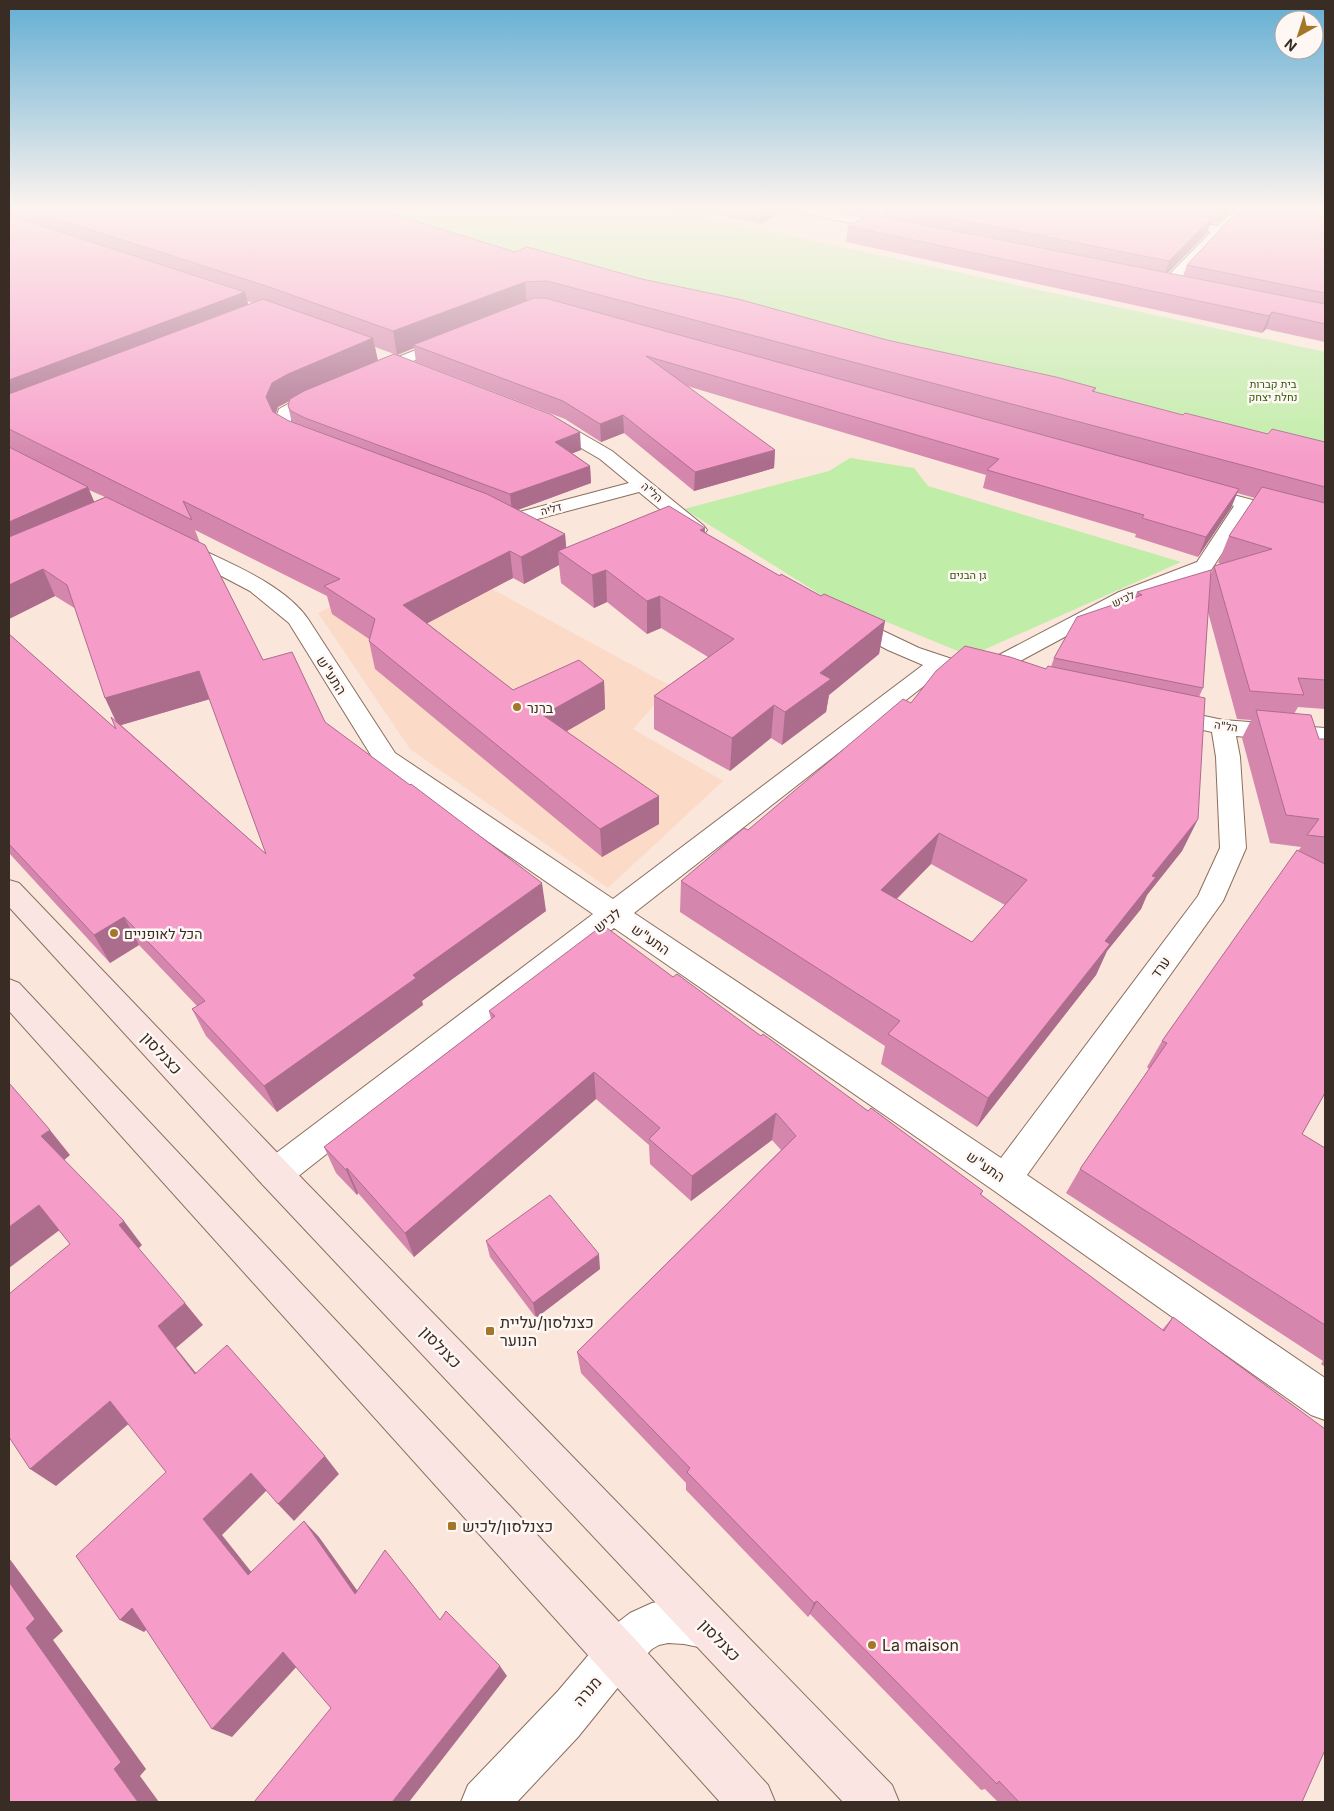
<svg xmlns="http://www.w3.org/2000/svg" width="1334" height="1811" viewBox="0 0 1334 1811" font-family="Inter,Heebo,sans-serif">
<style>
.built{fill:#fbdac8}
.green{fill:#c0eda8}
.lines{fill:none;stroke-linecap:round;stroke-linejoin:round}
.street-casing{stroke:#8b6e5d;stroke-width:2}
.secondary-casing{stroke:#8b6e5d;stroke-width:2}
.street{fill:#fff;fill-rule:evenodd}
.secondary{fill:#fbe5e3;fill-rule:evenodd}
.wall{fill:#d486ad;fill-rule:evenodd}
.shaded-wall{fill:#ac6d8d}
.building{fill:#f69cc9;stroke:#ac6d8d;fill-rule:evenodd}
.poi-dot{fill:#a47629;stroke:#fef7f3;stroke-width:2}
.labels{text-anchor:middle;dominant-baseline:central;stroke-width:5;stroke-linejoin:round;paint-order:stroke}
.far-park-label{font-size:11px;fill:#2d5b05;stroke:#fef7f3}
.far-street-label{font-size:11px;fill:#382c24;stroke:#fef7f3}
.street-label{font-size:14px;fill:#382c24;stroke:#fef7f3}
.poi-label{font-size:14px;fill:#382c24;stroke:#fef7f3;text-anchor:start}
.near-street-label{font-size:16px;fill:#382c24;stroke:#fef7f3}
.near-poi-label{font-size:16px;fill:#382c24;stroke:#fef7f3;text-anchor:start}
</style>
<rect width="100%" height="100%" fill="#fbe6db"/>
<path class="built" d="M431,556L671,686L633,729L723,781L608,888L410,749L318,613Z"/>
<path class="green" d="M324,208H662L1325,352V453Z
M850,458L914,468L928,486L1181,562L970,656L821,595L684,509L829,471Z"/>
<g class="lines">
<g class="street-casing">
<path id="street" d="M790,208H815L895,224L901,228L895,232L796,212Z
M1094,208H1121L1217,226L1238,208H1252L1224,233L1174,286L1169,287L1162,283L1164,280L1211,232L1100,212Z
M449,337L454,338L456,341L454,344L377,376H365L363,373L365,370Z
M322,389L328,391L330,394L328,397L293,415L290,423C296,433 308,434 315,443L312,447C296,451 281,436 274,423L279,409L295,400Z
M549,417L555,418L612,451L704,526L707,530L704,534L697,536L690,534L639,492L511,526L487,518L485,514L487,510L494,508L512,514L629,483L600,459L543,426L541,422L543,418Z
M1199,486L1325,519V531L1250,511L1211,570L1133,600L987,679L978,681L943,671L634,913L1001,1158L1198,896L1220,848L1216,757L1212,732L1158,720L1154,715L1158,710L1166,708L1223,720L1325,728V744L1236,736L1240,757L1246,848L1223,901L1027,1175L1325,1378V1420L1311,1415L993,1190L614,928L287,1185L275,1189L263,1185L258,1174L263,1163L593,914L377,765L289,623L250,591L174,551L171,547L174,543L181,541L188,543C226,562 283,583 308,619L395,753L613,899L923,665L888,650L842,626L838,622L842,618L849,616L856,618L919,648L976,667L1119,592L1197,562L1234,506L1193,495L1190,491L1193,487Z
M668,1600L700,1603L723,1612L730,1627L723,1642L708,1649L684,1644L668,1643L659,1645L652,1649L636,1665L578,1737L517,1802H461L468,1785L558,1691L613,1626L630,1613L652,1603Z"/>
</g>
<g class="secondary-casing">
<path id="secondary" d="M9,880L19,883L287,1163L892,1785L899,1802H843L263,1185L9,907Z
M9,979L19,983L634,1638L768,1785L775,1802H720L9,1011Z"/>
</g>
<use href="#street" class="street"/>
<use href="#secondary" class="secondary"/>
</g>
<path class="wall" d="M9,208H362L515,252L642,279L887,340L1096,388L1094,392L1183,415L1268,434L1325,442V709L1298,707L1294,714L1319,739H1325V1093L1302,1134L1325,1148V1367L1321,1364L1323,1361L1066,1193L1080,1169L1149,1069L1147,1067L1162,1041L1301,847L1270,843L1242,738L1251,720L1237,719L1208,612L1203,688L1199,697L1198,819L1182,851L1147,895L1141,909L1107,951L1096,975L977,1127L881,1064L885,1046L680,912L681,881L748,830L911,703L1046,669L1051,667L1054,658L1135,597L1137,592L1211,574L1214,566L1221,564L1218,563L1229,536L1255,498L1237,493L1231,508L1198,557L1135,537L1136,534L983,488L986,475L687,386L775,450L774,468L694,491L624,433L601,442L565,419L416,362L414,348L397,355L581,450L572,453L590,466L591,483L518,510L565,534L566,548L705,533L780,576L821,596L885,621L879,654L829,695L826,712L782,745L771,738L730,771L654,729V696L708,657L661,628L647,634L607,602L594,608L561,583L559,565L524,584L513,578L427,623L513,690L604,681L605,709L567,731L659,824L602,857L375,669L369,641V639L332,614L327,596L195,530L200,543L263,660L325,722L546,911L422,1001L423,1005L277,1112L206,1036L192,1009L197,1006L139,945L110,963L9,853V634L116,729V720L76,609L55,596L9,619ZM247,301L253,303L248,305ZM375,347L394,354L378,360ZM290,401L288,406L292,423L276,413L278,407ZM89,490L105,497L94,502ZM210,699L266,854L121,725ZM931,864L1005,905L972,942L897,899Z
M689,208H789V209L760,224Z
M885,208H1235L1216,224L1211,223L1207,233L1168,273L1183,276L1187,265L1325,208V342L1266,329L1262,333L846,242L848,226L884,217Z
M673,977L761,1036L983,1191L981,1195L1162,1330L1173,1317L1302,1802H998L985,1789L981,1790L810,1614L808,1617L686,1490V1483L581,1373L577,1352L781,1150L772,1140L691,1201L650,1164L649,1145L596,1099L414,1257L358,1193L357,1195L336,1173L324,1147L491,1019L489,1011Z
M486,1241L600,1269L536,1318L490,1257Z"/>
<path class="shaded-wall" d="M765,208H789V209L760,224V211Z
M1222,208H1235L1216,224L1221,209Z
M1212,218L1207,233L1164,277L1169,261Z
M525,282L527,304L413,345L414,348L397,355L393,331Z
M245,292L251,315L9,409V380Z
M1272,312L1266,329L1262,333L1269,316Z
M373,338L378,362L294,398L278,407L272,422L266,397L272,383L288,374Z
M623,415L624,433L601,442L600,424Z
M580,432L581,450L556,460L555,442Z
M775,450L774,468L694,491L695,472Z
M590,466L591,483L512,512L510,494Z
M88,487L99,513L9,554V522Z
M1239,489L1231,508L1198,557L1206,537Z
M705,528L704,560L700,530Z
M565,534L567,557L558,551L559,565L524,584L521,557Z
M510,551L513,578L409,633L403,605Z
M43,569L55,596L9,619V585Z
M606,570L607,602L594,608L592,575Z
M660,596L661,628L647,634V601Z
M885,621L879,654L829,695L826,712L782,745L785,712L820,673Z
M199,671L210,699L118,726L105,698Z
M604,681L605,709L546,743L543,715Z
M774,705L771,738L730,771L732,738Z
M659,796V824L602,857L600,829Z
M1198,819L1182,851L1147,895L1141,909L1107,951L1096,975L977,1127L988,1098L1152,876Z
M939,833L931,864L874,921L881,890Z
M542,883L546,911L422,1001L423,1005L277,1112L264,1086L413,975Z
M124,917L139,945L110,963L94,935Z
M594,1072L596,1099L414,1257L405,1233Z
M776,1113L772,1140L691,1201L692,1176Z
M50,1130L70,1155L62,1162L41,1136Z
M347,1168L358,1193L357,1195L346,1170Z
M39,1205L61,1229L9,1268V1227Z
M124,1221L142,1245L138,1249L119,1225Z
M599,1254L600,1269L536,1318L533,1303Z
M185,1303L203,1325L176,1348L213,1394L195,1374L158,1326Z
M110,1401L132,1421L56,1486L30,1469Z
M325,1456L339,1474L294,1521L278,1504Z
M251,1473L267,1490L222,1535L265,1589L248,1575L203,1519Z
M304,1521L319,1537L369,1607L355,1594Z
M9,1558L63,1631L53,1640L146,1769L140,1776L159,1802H138L114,1769L26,1628L9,1582Z
M817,1601L810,1614L808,1617L814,1603Z
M132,1608L155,1621L144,1632L120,1620Z
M283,1652L300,1663L232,1737L212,1729Z
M500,1666L507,1676L409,1802H392Z"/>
<path class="building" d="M23,208H362L372,211L377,209L515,252L527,247L642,279L738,299L887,340L1056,377L1096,388L1092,391L1183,415L1185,413L1268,434L1272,429L1325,442V487L547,281L525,282L393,331L269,287Z
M749,208H765L760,211Z
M900,208H1155L1212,218L1169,261Z
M1243,208H1325V293L1187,265L1230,219Z
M870,214L1325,304V324L1272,312L1269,316L848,226Z
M9,215L245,292L9,380Z
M534,298H545L1239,489L1206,537L1142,518L1144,515L987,470L999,459L646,356L775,450L695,472L623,415L600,424L563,401L413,345Z
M263,299L373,338L288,374L272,383L266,397L273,412L289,421L487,494L565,534L521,557L510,551L403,605L513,690L579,660L604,681L543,715L659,796L600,829L369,641L375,619L324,586L340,579L183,501L192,520L9,429V394Z
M394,354L550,414L580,432L555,442L590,466L510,494L305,418L291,411L288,406L290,399L304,391Z
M9,447L88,487L9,522Z
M1262,487L1325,503V680L1298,678L1304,695L1250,691L1214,566L1272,549L1229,536Z
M106,497L205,545L263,660L292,652L325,722L410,785L411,784L542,883L413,975L416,978L264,1086L192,1009L205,1001L124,917L94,935L9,844V634L116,729L111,717L266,854L199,671L105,698L67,585L43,569L9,585V537Z
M669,506L705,528L700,530L780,576L781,574L821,596L824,594L885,621L820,673L831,679L785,712L774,705L732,738L654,696L734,639L660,596L647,601L606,570L592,575L558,551Z
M1211,570L1203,688L1054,658L1077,617L1142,595L1137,592Z
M965,646L1010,657L1046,669L1048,666L1205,698L1198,819L1152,876L1156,877L1105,941L1110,944L988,1098L888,1034L900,1021L681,881L744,828L748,830L903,699L911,703L936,671ZM939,833L1027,880L972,942L881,890Z
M1256,710L1311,715L1319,739H1325V837L1307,835L1319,819L1286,815Z
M1297,850L1325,864V1093L1302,1134L1325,1148V1325L1080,1169L1167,1043L1162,1041Z
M603,925L673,977L677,974L761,1036L763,1034L868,1111L871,1108L983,1191L980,1194L1164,1331L1173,1317L1325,1429V1750L1302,1802H1019L999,1781L997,1784L817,1601L814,1603L687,1472L690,1468L577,1352L796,1136L776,1113L692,1176L649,1139L660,1128L594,1072L405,1233L347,1168L346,1170L324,1147L495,1016L489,1011Z
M9,1083L50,1130L41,1136L124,1221L119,1225L185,1303L158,1326L195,1374L227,1345L325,1456L278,1504L251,1473L203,1519L248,1575L304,1521L355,1594L385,1550L440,1620L446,1611L500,1666L392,1802H254L331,1708L283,1652L212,1729L132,1608L120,1620L76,1556L166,1472L110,1401L30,1469L9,1437V1294L70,1244L39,1205L9,1227Z
M550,1195L599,1254L533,1303L486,1241Z
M9,1582L35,1619L26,1628L121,1762L114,1769L138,1802H9Z"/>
<linearGradient id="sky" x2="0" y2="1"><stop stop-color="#63aed3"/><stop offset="0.45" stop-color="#fdf4ef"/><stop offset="1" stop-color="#fdf4ef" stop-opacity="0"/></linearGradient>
<rect width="1334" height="462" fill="url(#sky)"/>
<g class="poi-dot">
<circle cx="517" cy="707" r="5"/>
<circle cx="114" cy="933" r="5"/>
<rect x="485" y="1326" width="10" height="10" rx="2.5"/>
<rect x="447" y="1521" width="10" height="10" rx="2.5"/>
<circle cx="872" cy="1645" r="5"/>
</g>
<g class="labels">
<g class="far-park-label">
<text x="1273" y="384">בית קברות<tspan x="1273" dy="13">נחלת יצחק</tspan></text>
<text x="968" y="575">גן הבנים</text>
</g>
<g class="far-street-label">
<text transform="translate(652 492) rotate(41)">הל"ה</text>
<text transform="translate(551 509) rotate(-15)">דליה</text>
<text transform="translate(1123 599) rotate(-25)">לכיש</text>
<text transform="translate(1226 726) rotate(8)">הל"ה</text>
</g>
<g class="street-label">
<text transform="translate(332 675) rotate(57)">התע"ש</text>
<text transform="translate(607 920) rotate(-38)">לכיש</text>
<text transform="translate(651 939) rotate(34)">התע"ש</text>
<text transform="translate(1160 967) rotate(-54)">ערד</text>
<text transform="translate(986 1166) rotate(34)">התע"ש</text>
</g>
<g class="poi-label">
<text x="527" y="707">ברנר</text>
<text x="124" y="933">הכל לאופניים</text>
</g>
<g class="near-street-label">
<text transform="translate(162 1053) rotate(47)">כצנלסון</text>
<text transform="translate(441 1347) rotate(46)">כצנלסון</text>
<text transform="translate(720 1640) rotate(46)">כצנלסון</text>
<text transform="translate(587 1691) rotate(-49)">מנרה</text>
</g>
<g class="near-poi-label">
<text x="500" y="1322">כצנלסון/עליית<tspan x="500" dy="18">הנוער</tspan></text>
<text x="462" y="1526">כצנלסון/לכיש</text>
<text x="882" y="1645">La maison</text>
</g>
</g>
<rect width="1334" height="1811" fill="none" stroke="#382c24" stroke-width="20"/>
<g transform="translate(1299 35) rotate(219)"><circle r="24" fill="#fef7f3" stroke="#afa6a0"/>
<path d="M0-4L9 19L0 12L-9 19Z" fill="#a47629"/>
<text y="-8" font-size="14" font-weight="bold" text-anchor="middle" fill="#382c24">N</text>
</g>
</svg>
